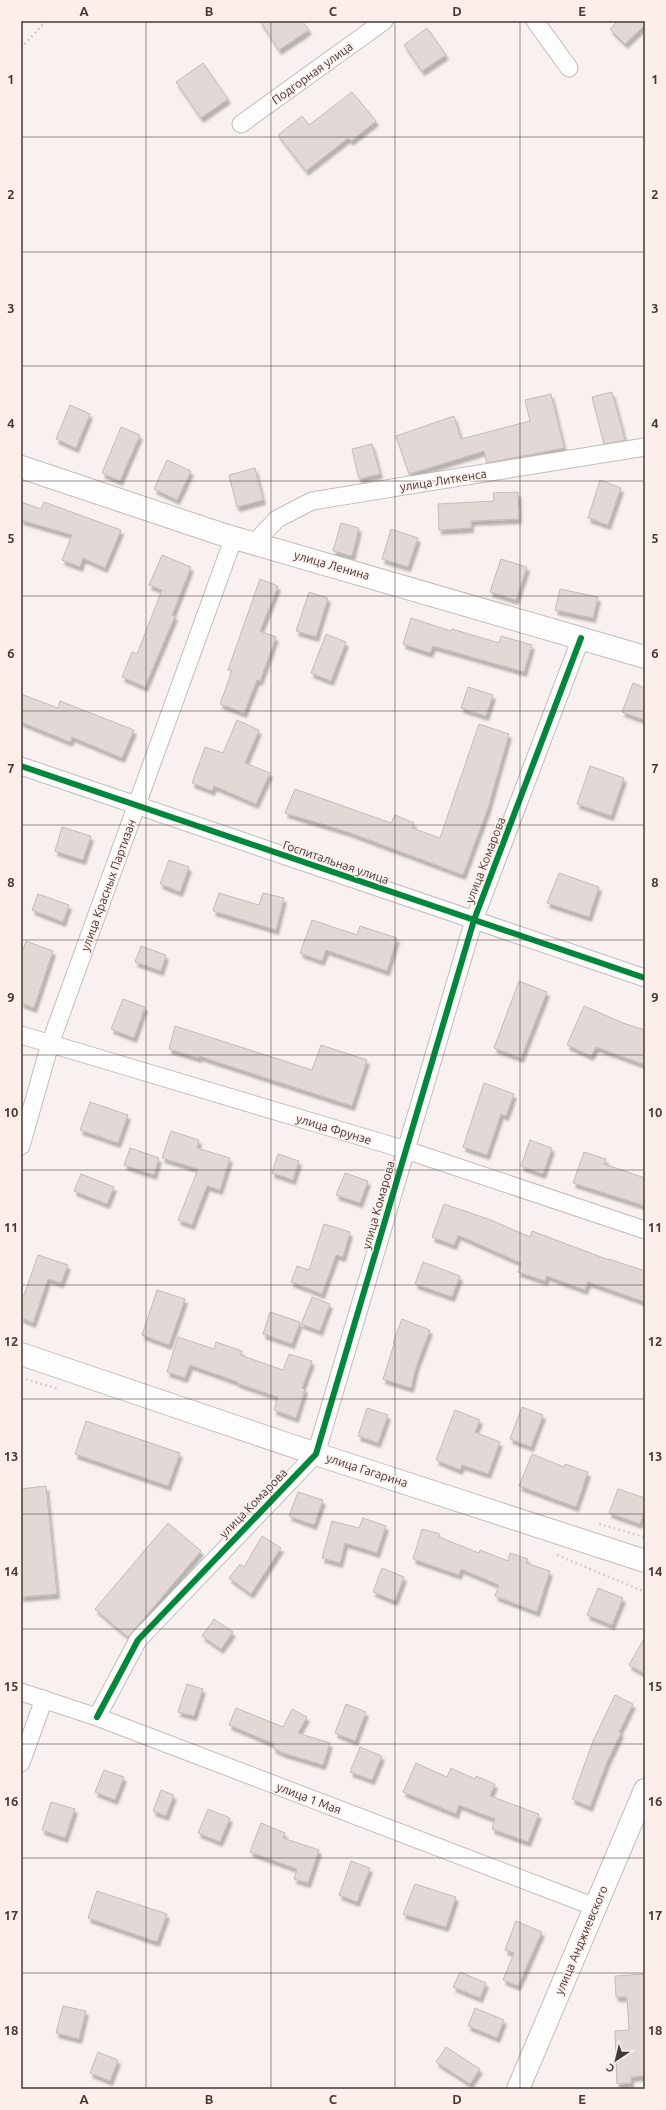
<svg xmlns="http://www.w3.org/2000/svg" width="666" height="2110" viewBox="0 0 666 2110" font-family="Ubuntu,sans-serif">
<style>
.building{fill:#e2d9d7;stroke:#c4bcb9;filter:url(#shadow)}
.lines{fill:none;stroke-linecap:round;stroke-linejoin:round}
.street-casing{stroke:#c4bcb9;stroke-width:19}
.secondary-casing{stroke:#c4bcb9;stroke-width:24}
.path{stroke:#d4d0cf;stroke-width:2.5;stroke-dasharray:2 3;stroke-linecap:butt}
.street{stroke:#fefdfd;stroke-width:17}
.secondary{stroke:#fefdfd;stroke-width:22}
.cycleway-casing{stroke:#fcefeb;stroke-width:8}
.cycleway{stroke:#00873e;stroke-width:6}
.grid{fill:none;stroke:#443834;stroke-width:1;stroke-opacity:0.55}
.labels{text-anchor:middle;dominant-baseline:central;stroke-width:3;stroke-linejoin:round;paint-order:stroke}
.street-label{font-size:12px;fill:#443834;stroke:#fcefeb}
.neatline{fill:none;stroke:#443834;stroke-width:1.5}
.grid-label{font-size:13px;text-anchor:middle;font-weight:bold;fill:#443834}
</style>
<defs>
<filter id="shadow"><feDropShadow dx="2.5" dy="4.5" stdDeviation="1" flood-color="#0004"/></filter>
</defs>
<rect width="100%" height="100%" fill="#f8f1ef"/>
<path class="building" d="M260,21H302L309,30L279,50Z
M618,21H645V25L625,44L610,29Z
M427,28L446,55L422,71L404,45Z
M203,63L228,99L201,118L176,82Z
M352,92L376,121L351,141L348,138L306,171L278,135L302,116L309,125Z
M612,392L625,440L604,444L592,397Z
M551,394L564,448L487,463L484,451L409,474L396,436L454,416L461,439L530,421L525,400Z
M70,405L90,414L76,448L56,439Z
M121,427L140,435L120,481L102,473Z
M372,444L380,474L359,479L352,449Z
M167,460L191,471L177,500L154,489Z
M255,468L263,500L237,507L229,475Z
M600,480L621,488L608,525L588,518Z
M518,492L519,519L471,521V528L439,530L438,504L494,501L493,493Z
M21,502L41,509L44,502L121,530L105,568L83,558L80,567L62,560L72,535L21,520Z
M341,523L359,528L352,556L333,551Z
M391,529L418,538L408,567L382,559Z
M162,555L191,567L172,615L175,616L145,687L122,677L132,652L137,654L162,590L149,585Z
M501,559L527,567L516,600L490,592Z
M260,579L278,586L260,631L276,637L260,681L257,680L244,713L220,704L232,671L228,670Z
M560,589L598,597L593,618L555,610Z
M309,592L328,598L316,637L296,631Z
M411,618L451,631L452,629L499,643L501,636L532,645L524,672L433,646L430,653L403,644Z
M326,634L346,642L331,681L311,673Z
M633,683L645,688V720L622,712Z
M468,687L493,695L486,716L461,708Z
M21,694L58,708L60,701L134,730L122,758L72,737L70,742L21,722Z
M237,720L259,730L245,763L270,773L256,804L214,786L212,791L192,783L205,747L223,753Z
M479,724L509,734L488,808L463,875L348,832L285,813L295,789L391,823L395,815L414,823L412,828L440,838Z
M590,766L624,778L611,816L577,804Z
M62,827L91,836L83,860L55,851Z
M169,860L189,867L180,892L160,884Z
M559,873L599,887L589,917L547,903Z
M219,893L259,905L263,893L284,898L276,930L213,911Z
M38,894L69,905L63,922L32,910Z
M312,920L357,935L360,926L397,938L387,971L326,950L322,961L300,953Z
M26,941L53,951L34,1008L21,1003V956Z
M141,946L166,955L161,971L135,962Z
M519,981L547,992L521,1058L494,1048Z
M123,999L145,1007L134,1038L111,1029Z
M584,1006L623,1023L645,1030V1065L596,1047L591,1056L567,1045Z
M175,1026L312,1070L321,1045L367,1060L352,1106L199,1056V1058L169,1049Z
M484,1083L514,1094L506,1116L501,1114L487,1155L463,1147Z
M90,1102L128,1115L118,1143L80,1130Z
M171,1131L199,1140L197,1148L230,1158L220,1190L207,1186L192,1225L178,1220L198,1169L162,1158Z
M530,1140L552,1148L543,1174L521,1166Z
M130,1148L159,1158L154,1175L124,1165Z
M584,1152L606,1159L604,1164L645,1178V1206L573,1183Z
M278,1154L299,1161L293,1180L272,1173Z
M345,1173L368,1181L360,1203L336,1195Z
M81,1174L114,1187L107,1204L74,1191Z
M444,1204L491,1220L530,1237L532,1231L609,1260V1259L645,1271V1302L588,1282L585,1290L547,1276L545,1281L518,1272L521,1263L458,1235L454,1245L432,1237Z
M324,1224L350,1232L343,1257L336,1255L322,1294L291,1282L297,1266L309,1270Z
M38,1255L68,1265L61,1283L48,1279L33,1323L21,1318V1294L24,1295Z
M423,1262L460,1276L452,1297L415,1284Z
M157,1290L185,1299L169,1345L142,1335Z
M312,1297L330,1304L320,1331L301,1324Z
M270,1312L300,1322L292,1344L263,1334Z
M402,1319L430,1330L416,1367L411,1388L383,1379L394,1344L393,1343Z
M178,1337L214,1349L216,1342L242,1351L240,1355L283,1370L289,1354L312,1361L302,1388L305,1389L296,1418L274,1410L278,1397L237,1383L238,1382L190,1365L185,1378L167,1372Z
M522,1407L543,1415L531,1447L510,1439Z
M367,1408L388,1415L378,1443L358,1436Z
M455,1410L480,1420L475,1432L500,1442L488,1474L462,1465L460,1470L436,1460Z
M86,1421L180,1453L168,1486L75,1454Z
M532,1454L564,1467L565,1464L588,1472L576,1507L519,1486Z
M46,1486L57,1594L21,1597V1489Z
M618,1489L645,1498V1509L640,1524L609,1513Z
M298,1492L323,1500L314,1525L289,1516Z
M363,1518L386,1526L377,1553L345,1543L340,1563L322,1558L332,1521L359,1528Z
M168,1523L201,1551L128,1637L95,1609Z
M422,1529L440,1534L439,1537L479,1553L480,1550L508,1561L510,1553L528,1559L526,1563L550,1571L537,1612L495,1596L499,1585L461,1569L459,1575L413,1559Z
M262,1536L281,1548L251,1594L229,1578L240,1564L244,1567Z
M382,1568L404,1577L395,1601L373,1592Z
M598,1588L623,1598L612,1625L587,1615Z
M214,1619L233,1632L221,1649L202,1636Z
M645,1637V1674L629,1665Z
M187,1684L203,1689L194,1716L178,1712Z
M615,1695L633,1704L619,1732L621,1733L607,1762L590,1807L572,1799L593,1741Z
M346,1704L366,1712L355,1741L335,1733Z
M236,1708L283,1727L292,1709L307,1717L298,1733L330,1743L323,1765L283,1753L273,1748L274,1744L229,1725Z
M360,1747L382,1756L372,1780L350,1772Z
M416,1763L447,1777L451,1768L475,1779L476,1776L495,1784L490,1796L539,1814L528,1842L492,1829L495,1819L459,1805L456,1814L403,1792Z
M104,1770L124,1777L115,1800L95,1792Z
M161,1790L174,1795L166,1816L153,1811Z
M51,1802L75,1809L65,1838L42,1830Z
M208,1809L230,1818L220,1842L198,1833Z
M261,1823L285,1833L283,1838L319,1850L308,1883L294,1879L297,1869L250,1852Z
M351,1861L370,1868L357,1902L339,1895Z
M415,1884L456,1897L446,1927L403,1914Z
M97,1891L167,1914L157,1942L88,1918Z
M516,1921L542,1932L518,1986L503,1980L514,1953L505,1950Z
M460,1972L486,1983L480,1998L453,1987Z
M645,1974V2076L631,2077V2083L617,2084L615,2031L629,2030L627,1997H616L615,1976Z
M63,2006L86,2011L79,2039L56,2033Z
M475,2008L504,2020L497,2038L468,2026Z
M446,2047L480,2069L470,2084L436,2062Z
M98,2052L118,2060L110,2081L90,2073Z"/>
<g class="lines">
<g class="street-casing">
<path id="street" d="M535,21L569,68
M241,124L384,21
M255,542L277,519L312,501L645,447
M21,766L645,978
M21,1035L406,1150L645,1230
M21,1146L50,1044L234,537
M21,1692L97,1717L595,1907
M97,1717L138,1640L316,1454L474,920L581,638
M21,1763L44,1699"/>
</g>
<g class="secondary-casing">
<path id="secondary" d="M21,467L221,534L645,657
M21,1354L316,1454L645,1561
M518,2089L645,1790"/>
</g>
<path class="path" d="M21,48L46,21
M21,1378L59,1389
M599,1524L645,1537
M557,1555L645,1592"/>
<use href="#street" class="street"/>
<use href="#secondary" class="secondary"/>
<g class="cycleway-casing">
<path id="cycleway" d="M21,766L645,978
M97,1717L138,1640L316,1454L474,920L581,638"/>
</g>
<use href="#cycleway" class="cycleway"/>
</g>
<path class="grid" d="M146,21V2089M271,21V2089M395,21V2089M520,21V2089M21,137H645M21,252H645M21,366H645M21,481H645M21,596H645M21,711H645M21,825H645M21,940H645M21,1055H645M21,1170H645M21,1285H645M21,1399H645M21,1514H645M21,1629H645M21,1744H645M21,1858H645M21,1973H645"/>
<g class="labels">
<g class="street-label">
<text transform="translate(312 73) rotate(-36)">Подгорная улица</text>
<text transform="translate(443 480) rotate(-9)">улица Литкенса</text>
<text transform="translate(332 565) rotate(16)">улица Ленина</text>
<text transform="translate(485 860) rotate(-69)">улица Комарова</text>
<text transform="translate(336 862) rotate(19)">Госпитальная улица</text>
<text transform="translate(108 885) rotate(-70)">улица Красных Партизан</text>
<text transform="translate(334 1129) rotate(17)">улица Фрунзе</text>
<text transform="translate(378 1205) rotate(-74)">улица Комарова</text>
<text transform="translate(367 1470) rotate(18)">улица Гагарина</text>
<text transform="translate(253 1503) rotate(-46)">улица Комарова</text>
<text transform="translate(309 1798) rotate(21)">улица 1 Мая</text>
<text transform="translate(581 1940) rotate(-67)">улица Анджиевского</text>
</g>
</g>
<rect width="666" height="2110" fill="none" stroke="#fcefeb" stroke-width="44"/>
<g transform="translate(616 2060) rotate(215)" stroke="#fcefeb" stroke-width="3" paint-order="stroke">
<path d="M0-3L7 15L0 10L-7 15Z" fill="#443834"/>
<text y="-6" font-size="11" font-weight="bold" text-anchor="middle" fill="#443834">С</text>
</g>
<rect x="22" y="22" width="622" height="2066" class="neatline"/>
<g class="grid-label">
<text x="84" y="16">A</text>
<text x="209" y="16">B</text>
<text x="333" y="16">C</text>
<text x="457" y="16">D</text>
<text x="582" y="16">E</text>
<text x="11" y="84">1</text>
<text x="655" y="84">1</text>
<text x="11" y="199">2</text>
<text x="655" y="199">2</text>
<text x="11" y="313">3</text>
<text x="655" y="313">3</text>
<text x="11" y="428">4</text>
<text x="655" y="428">4</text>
<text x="11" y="543">5</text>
<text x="655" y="543">5</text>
<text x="11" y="658">6</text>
<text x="655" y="658">6</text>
<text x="11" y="773">7</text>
<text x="655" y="773">7</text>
<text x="11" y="887">8</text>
<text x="655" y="887">8</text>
<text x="11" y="1002">9</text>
<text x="655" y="1002">9</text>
<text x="11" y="1117">10</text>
<text x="655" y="1117">10</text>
<text x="11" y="1232">11</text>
<text x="655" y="1232">11</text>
<text x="11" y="1346">12</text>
<text x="655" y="1346">12</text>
<text x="11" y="1461">13</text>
<text x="655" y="1461">13</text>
<text x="11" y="1576">14</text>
<text x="655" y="1576">14</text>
<text x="11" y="1691">15</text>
<text x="655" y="1691">15</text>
<text x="11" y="1806">16</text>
<text x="655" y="1806">16</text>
<text x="11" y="1920">17</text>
<text x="655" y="1920">17</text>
<text x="11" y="2035">18</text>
<text x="655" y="2035">18</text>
<text x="84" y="2104">A</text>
<text x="209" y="2104">B</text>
<text x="333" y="2104">C</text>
<text x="457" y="2104">D</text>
<text x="582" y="2104">E</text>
</g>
</svg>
